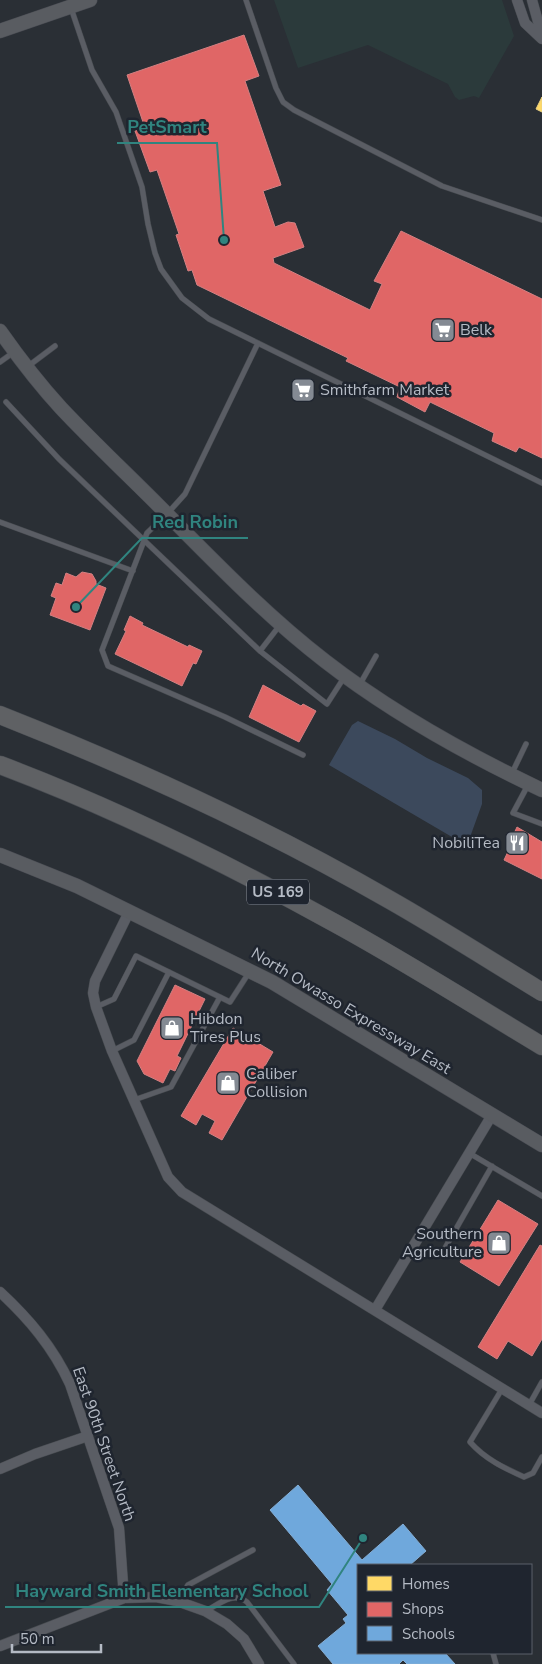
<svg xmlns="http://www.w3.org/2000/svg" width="542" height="1664" viewBox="0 0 542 1664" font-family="'Nunito Sans',sans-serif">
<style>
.green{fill:#2b3a3b}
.water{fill:#3c495c}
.homes{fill:#ffd966;stroke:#e9d082}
.shops{fill:#e06666;stroke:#d38082}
.schools{fill:#6fa8dc;stroke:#84aed5}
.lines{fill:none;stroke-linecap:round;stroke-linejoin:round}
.lane-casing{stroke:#464a4f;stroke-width:6}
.street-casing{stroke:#464a4f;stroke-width:11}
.secondary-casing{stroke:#484b52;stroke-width:15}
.highway-casing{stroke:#474b51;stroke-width:19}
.lane{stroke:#5a5d64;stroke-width:5}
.street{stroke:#5a5d64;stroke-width:10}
.secondary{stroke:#595c61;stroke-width:14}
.highway{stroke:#5f6164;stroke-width:18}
.labels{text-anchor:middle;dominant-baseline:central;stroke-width:5;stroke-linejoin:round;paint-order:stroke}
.shield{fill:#1f252f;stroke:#888e98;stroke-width:1}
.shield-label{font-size:15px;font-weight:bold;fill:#b5bbc5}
.poi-label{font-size:16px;fill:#b5bbc5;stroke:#1f252f;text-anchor:start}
.street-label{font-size:16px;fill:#b5bbc5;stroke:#1f252f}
.leader{fill:none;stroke:#30847f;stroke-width:2}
.callout-dot{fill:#30847f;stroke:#1f252f;stroke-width:2}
.callout-label{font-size:18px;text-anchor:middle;font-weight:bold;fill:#30847f;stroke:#1f252f;stroke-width:5;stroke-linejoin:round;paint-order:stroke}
</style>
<rect width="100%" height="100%" fill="#2a2f35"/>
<path class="green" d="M274,0H502L514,36L479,98L474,96L459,100L455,97L448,84L368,45L298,68Z"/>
<path class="water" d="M358,721L395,739L427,758L468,778L482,790V804L469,840L452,837L329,765L352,725Z"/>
<path class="homes" d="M542,97V112L536,109Z"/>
<path class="shops" d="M244,35L259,76L245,81L281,185L263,191L275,227L288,222L295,223L304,247L273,258L274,263L370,310L382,284L374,281L401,231L542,299V458L519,447L516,452L492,441L494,433L430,402L425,412L397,397L400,387L346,361L348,358L197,285L192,270L188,271L176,235L179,234L157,170L150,172L135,131L145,128L127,75Z
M82,572L92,574L96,581V584L106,588L90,630L50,615L56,598L51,596L56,583L62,585L66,573L76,577Z
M130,616L143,623L142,625L188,647L189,645L202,651L196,664L193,663L182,686L115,654L126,631L124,630Z
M263,685L301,706L303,704L316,711L299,742L249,717Z
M517,827L542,842V879L504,860L513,841L511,840Z
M175,985L205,999L177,1056L181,1058L175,1071L170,1069L163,1083L144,1074L137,1061Z
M233,1028L273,1052L222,1140L209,1133L215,1121L202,1114L196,1125L181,1116Z
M498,1200L538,1224L499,1286L460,1262Z
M540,1245L542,1246V1339L532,1356L508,1341L497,1359L478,1347Z"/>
<path class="schools" d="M298,1485L362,1560L403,1524L426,1551L410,1565H358V1653H445L455,1664H407L403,1660L399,1664H333L318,1646L346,1623L343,1619L348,1615L327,1590L332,1584L270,1510Z"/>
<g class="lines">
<g class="lane-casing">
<path id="lane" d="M246,0L276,88L283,102L294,110L442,186L542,220
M71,8L92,70L116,112L142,187L148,224L155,253L161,269L182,298L209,319L542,483
M258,343L185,494L167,514L147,533L102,650L108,666L225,717L303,755
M0,362L14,352
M27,367L55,346
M6,402L59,459L260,651L327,704L345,676
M0,522L133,571
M260,651L280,625
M360,684L376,656
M512,773L526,744
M528,785L513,813L542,824
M96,1007L114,999L136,956L230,1002L250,971
M112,1051L134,1040L169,972
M134,1100L171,1087L220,997
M469,1153L542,1196
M441,1255L492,1166
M502,1389L470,1442C485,1459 504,1468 524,1477L533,1473L542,1457
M529,1405L542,1382
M177,1601L188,1585L253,1550
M206,1611C219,1604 233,1591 247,1602L294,1664
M493,1653L496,1664"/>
</g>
<g class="street-casing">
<path id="street" d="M517,0L525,23L542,39
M532,0L542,36
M129,912L95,981L93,993L96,1007L112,1051L168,1177L182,1192L542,1413
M0,1292C29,1319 53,1347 70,1384L119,1528L124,1598
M375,1310L492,1115
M0,1469L35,1454L88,1436
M0,1646L124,1598L156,1597L177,1601L205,1611L227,1624L244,1639L259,1664"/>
</g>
<g class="secondary-casing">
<path id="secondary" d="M0,31L90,0
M0,331C19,358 39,384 61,408C92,441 125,472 157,504C211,558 264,614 325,661C392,713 466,754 542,790
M0,855L77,886L272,982L542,1145"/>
</g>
<g class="highway-casing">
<path id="highway" d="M0,715C134,768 265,828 390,900C441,929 491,961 542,992
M0,765C114,808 224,862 331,921C403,960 472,1004 542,1046"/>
</g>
<use href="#lane" class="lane"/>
<use href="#street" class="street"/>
<use href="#secondary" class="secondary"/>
<use href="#highway" class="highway"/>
</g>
<defs>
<g id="supermarket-square" transform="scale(1.25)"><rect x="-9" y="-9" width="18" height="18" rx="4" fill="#848a93" stroke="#1f252f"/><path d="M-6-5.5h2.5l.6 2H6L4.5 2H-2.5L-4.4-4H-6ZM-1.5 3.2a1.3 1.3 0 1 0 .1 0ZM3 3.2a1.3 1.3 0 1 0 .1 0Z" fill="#fff"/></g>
<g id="restaurant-square" transform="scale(1.25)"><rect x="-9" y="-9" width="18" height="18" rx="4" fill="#848a93" stroke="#1f252f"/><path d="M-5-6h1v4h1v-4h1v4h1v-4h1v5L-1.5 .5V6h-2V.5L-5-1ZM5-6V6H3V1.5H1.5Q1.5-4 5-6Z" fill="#fff"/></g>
<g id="shop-square" transform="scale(1.25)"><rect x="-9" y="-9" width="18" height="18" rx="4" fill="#848a93" stroke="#1f252f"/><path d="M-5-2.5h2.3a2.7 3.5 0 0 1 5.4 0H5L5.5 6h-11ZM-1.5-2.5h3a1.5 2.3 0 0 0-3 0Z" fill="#fff"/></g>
</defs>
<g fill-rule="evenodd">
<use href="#supermarket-square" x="443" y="330"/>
<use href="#supermarket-square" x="303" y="390"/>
<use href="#restaurant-square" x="517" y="843"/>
<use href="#shop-square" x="172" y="1028"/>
<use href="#shop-square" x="228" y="1083"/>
<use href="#shop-square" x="499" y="1243"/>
</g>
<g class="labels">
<rect class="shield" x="247" y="879.5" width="62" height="25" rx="4"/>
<g class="shield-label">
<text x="278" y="892">US 169</text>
</g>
<g class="poi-label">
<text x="460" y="330">Belk</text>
<text x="320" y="390">Smithfarm Market</text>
<text x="500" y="843" text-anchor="end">NobiliTea</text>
<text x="190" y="1019">Hibdon<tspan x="190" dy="18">Tires Plus</tspan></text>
<text x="246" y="1074">Caliber<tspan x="246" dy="18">Collision</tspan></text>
<text x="482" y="1234" text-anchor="end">Southern<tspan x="482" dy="18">Agriculture</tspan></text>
</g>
<g class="street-label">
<text transform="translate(351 1011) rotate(31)">North Owasso Expressway East</text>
<text transform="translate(104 1444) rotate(71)">East 90th Street North</text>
</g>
</g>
<path class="leader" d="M224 240L217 143H117M76 607L142 538H248M363 1538L319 1607H5"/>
<g class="callout-dot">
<circle cx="224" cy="240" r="5"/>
<circle cx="76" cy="607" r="5"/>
<circle cx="363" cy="1538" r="5"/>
</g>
<g class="callout-label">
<text x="167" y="133">PetSmart</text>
<text x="195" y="528">Red Robin</text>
<text x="162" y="1597">Hayward Smith Elementary School</text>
</g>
<rect x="357" y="1564" width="175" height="90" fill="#1f252f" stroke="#5b616b"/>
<rect x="367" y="1576" width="25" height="15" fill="#ffd966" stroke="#5b616b"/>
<text x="402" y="1589" font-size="15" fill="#b5bbc5">Homes</text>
<rect x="367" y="1602" width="25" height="15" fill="#e06666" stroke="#5b616b"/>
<text x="402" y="1614" font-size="15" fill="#b5bbc5">Shops</text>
<rect x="367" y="1626" width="25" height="15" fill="#6fa8dc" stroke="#5b616b"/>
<text x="402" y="1639" font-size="15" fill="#b5bbc5">Schools</text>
<path d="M12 1644v8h89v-8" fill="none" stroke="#b5bbc5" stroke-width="2.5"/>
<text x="20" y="1644" font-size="15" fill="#b5bbc5" stroke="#1f252f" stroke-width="4" paint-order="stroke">50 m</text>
</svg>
